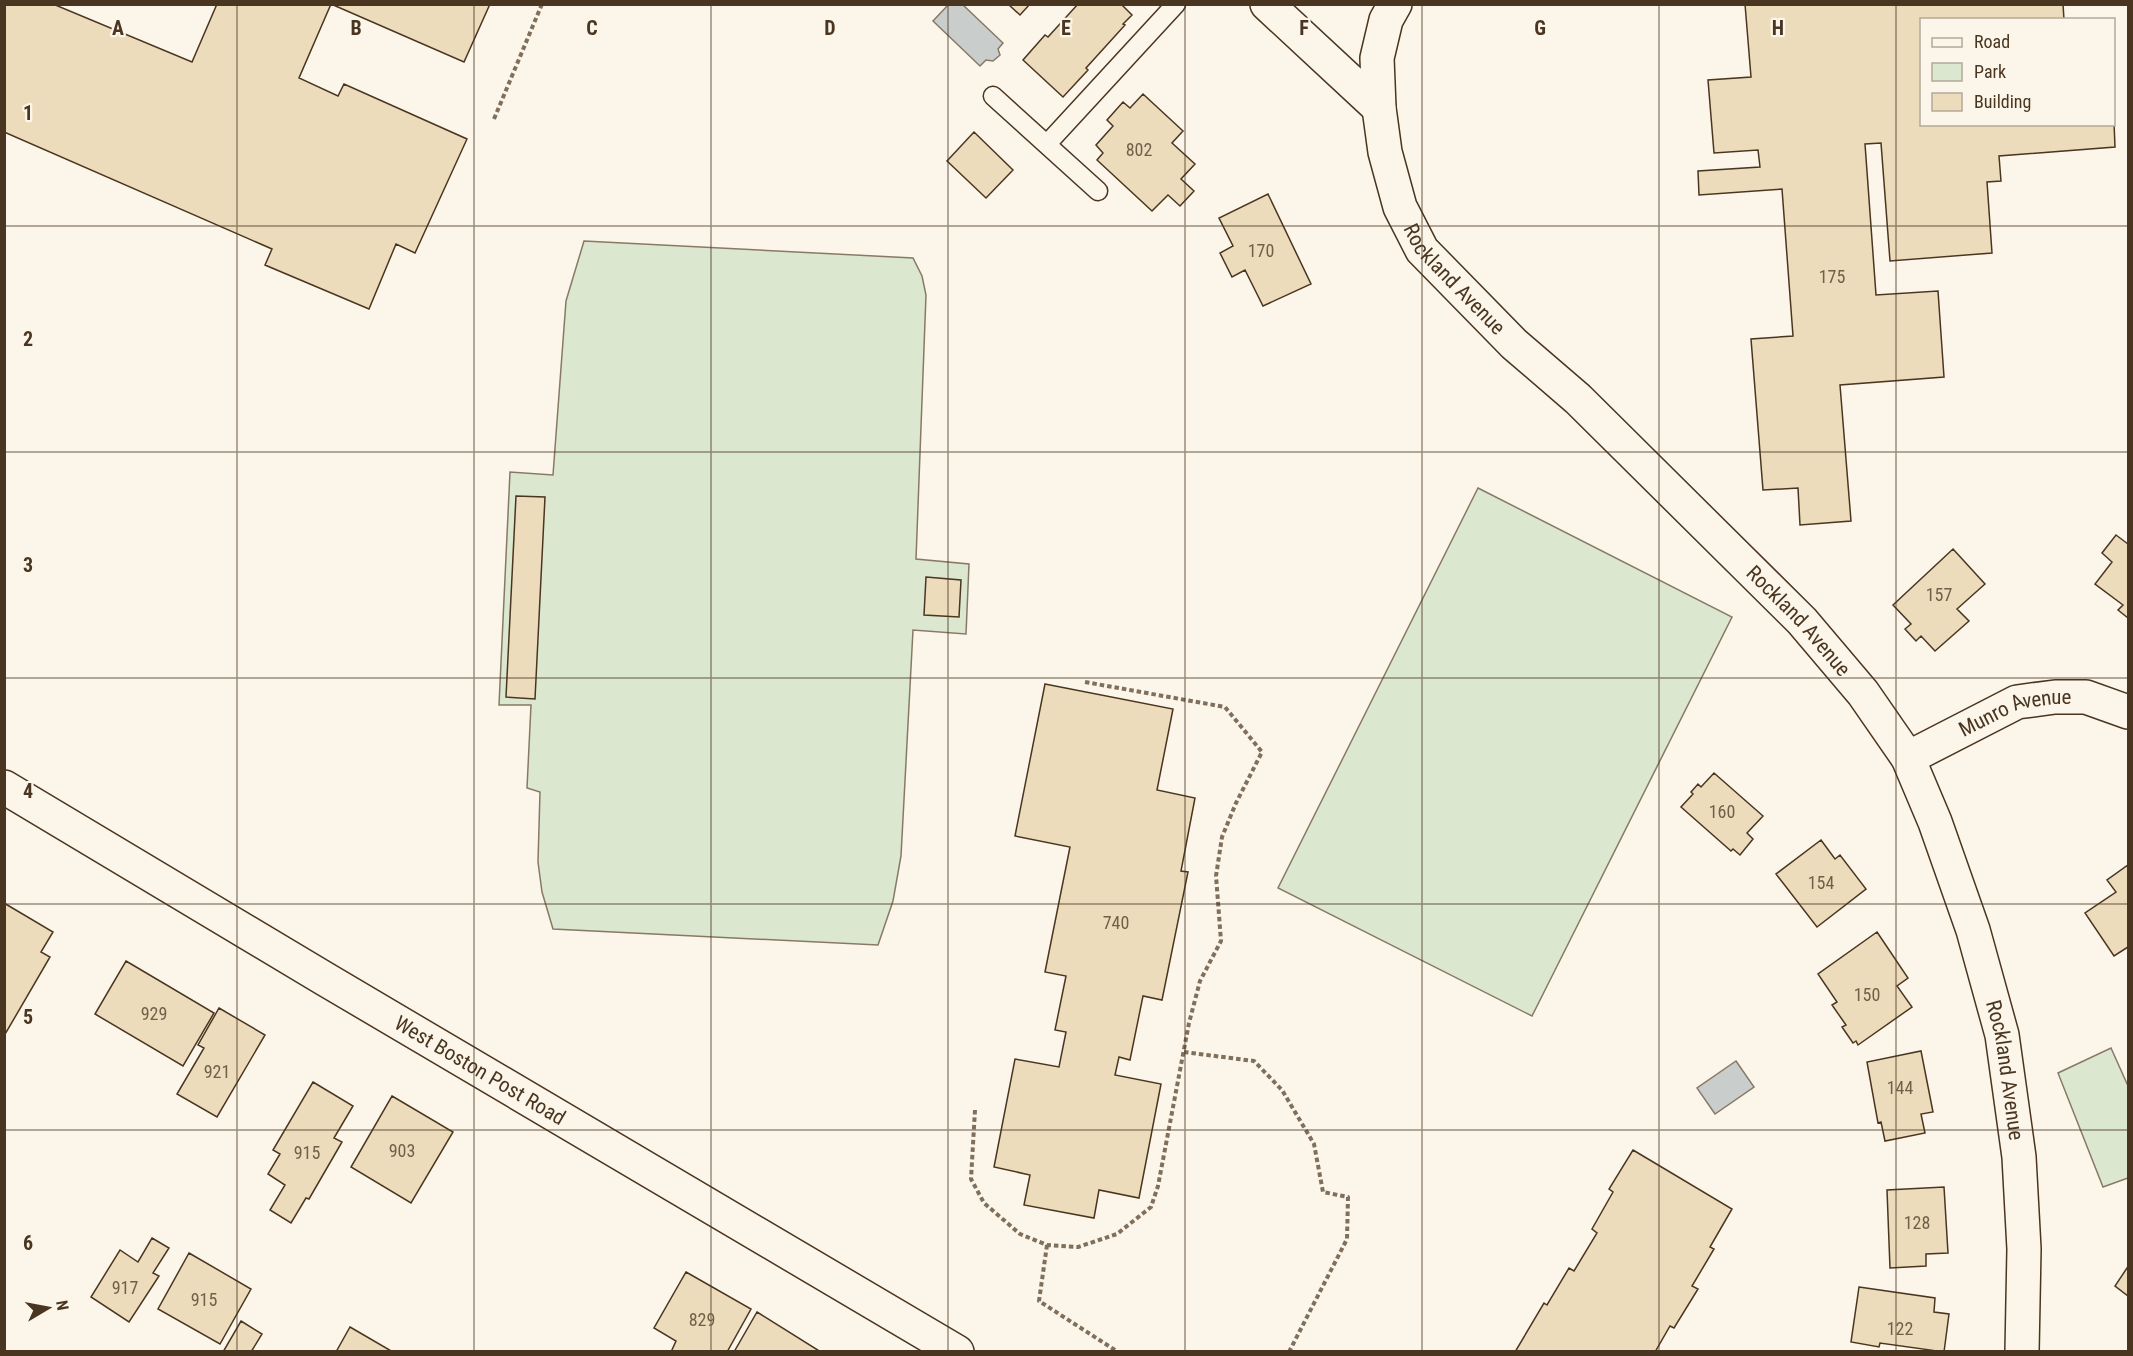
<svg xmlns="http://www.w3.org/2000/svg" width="2133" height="1356" viewBox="0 0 2133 1356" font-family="'Roboto Condensed',sans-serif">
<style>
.green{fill:#dce7d0;stroke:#887966;stroke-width:1.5}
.water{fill:#c9cecd;stroke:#887966;stroke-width:1.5}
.building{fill:#ecdcbc;stroke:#4a3520;stroke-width:1.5}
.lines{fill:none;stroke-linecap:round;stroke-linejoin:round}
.lane-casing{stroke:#4a3520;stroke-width:21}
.street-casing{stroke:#4a3520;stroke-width:36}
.secondary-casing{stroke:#4a3520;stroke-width:36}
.primary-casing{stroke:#4a3520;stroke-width:36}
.path{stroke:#7f6f5c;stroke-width:4;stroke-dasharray:4.5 3;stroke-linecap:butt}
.lane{stroke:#fbf6e9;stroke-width:18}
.street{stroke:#fbf6e9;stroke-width:33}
.secondary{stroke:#fbf6e9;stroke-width:33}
.primary{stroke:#fbf6e9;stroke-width:33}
.grid{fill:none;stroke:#4a3520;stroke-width:1.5;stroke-opacity:0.55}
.labels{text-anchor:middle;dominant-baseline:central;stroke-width:4.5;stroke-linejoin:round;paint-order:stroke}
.number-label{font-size:18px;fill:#725f47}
.street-label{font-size:21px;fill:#4a3520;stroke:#fbf6e9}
.grid-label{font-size:20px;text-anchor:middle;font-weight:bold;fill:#4a3520;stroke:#fbf6e9;stroke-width:4.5;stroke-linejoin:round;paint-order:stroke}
</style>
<rect width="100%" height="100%" fill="#fbf6e9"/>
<path class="green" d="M584,241L913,258L922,276L926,295L916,559L969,564L966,634L913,630L901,856L893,901L878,945L553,929L542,892L538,862L540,792L527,788L531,705H499L510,472L553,475L566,301Z
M1478,488L1732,617L1532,1016L1278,888Z
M2111,1048L2128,1086V1178L2103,1187L2058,1073Z"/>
<path class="water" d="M949,4L963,5L1003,43L998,49L1000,55L993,61L986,60L980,66L933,21Z
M1736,1061L1754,1087L1715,1114L1697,1088Z"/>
<path class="building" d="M4,4H53L192,62L217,4H331L299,78L338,96L344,84L467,139L415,253L396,244L369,309L265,265L272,249L4,132Z
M331,4H490L464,62Z
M1008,4H1030L1020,15Z
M1078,4H1121L1132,15L1123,24L1125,25L1086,68L1088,70L1063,97L1023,60L1045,35L1048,37Z
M1745,4H2063L2064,20H1922V124H2114V122L2115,147L1999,156L2001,181L1987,182L1992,253L1890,261L1881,143L1865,144L1876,295L1938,291L1944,377L1840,385L1851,521L1800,525L1798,488L1763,490L1751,339L1793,336L1782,189L1699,195L1698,171L1760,167L1758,150L1714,153L1708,80L1751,77Z
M1143,94L1183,131L1172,143L1195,164L1181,179L1194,191L1180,206L1168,195L1152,211L1097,160L1103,153L1096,145L1113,126L1107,120L1123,102L1130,108Z
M974,132L1013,170L986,198L947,161Z
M1268,194L1311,284L1263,306L1245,270L1232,277L1220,253L1233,246L1219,218Z
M516,496L545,497L535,699L506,697Z
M2116,535L2128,544V618L2118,610L2123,605L2095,584L2112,562L2102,553Z
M1953,549L1985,584L1957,609L1969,621L1935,651L1921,636L1916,641L1905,629L1911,624L1893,605Z
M926,577L961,580L959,617L924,615Z
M1045,684L1173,709L1157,790L1195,798L1181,871L1188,872L1162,1000L1143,996L1130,1060L1119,1057L1115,1075L1161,1084L1139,1198L1099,1190L1094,1218L1024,1205L1030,1175L994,1167L1015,1059L1059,1067L1066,1032L1055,1030L1066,976L1045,972L1070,847L1015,836Z
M1714,773L1763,816L1747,833L1753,839L1740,855L1733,849L1731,851L1681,807L1693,794L1691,792L1698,784L1701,787Z
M1821,840L1835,859L1840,855L1866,889L1817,927L1776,874Z
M2128,865V947L2114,956L2085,913L2116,892L2107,880Z
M4,903L53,932L41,952L50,957L4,1036Z
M1877,932L1908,978L1897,986L1912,1007L1858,1045L1856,1041L1853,1043L1842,1027L1846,1025L1832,1005L1837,1002L1818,974Z
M126,961L214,1013L183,1066L95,1014Z
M219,1008L265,1035L217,1117L177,1094L204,1048L198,1045Z
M1921,1051L1933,1112L1921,1114L1925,1133L1885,1141L1881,1122L1878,1123L1867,1062Z
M313,1082L353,1106L334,1138L342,1142L309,1199L306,1198L291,1223L270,1210L285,1185L268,1174L280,1154L273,1150Z
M392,1096L453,1132L411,1203L351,1167Z
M1633,1150L1732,1209L1710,1247L1714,1249L1692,1286L1698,1289L1674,1328L1670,1326L1655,1352H1515L1544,1303L1547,1305L1569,1268L1574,1271L1597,1233L1592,1229L1613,1192L1609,1189Z
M1944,1187L1948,1253L1926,1254V1266L1890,1268L1887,1190Z
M152,1238L169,1248L153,1273L159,1276L129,1322L91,1297L120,1250L138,1262Z
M189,1253L251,1289L220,1344L158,1309Z
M2127,1268L2128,1269V1296L2115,1286Z
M686,1272L751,1309L727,1352H671L676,1341L654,1328Z
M1859,1287L1935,1298L1934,1312L1949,1314L1944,1352L1880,1343L1879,1347L1851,1342Z
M757,1312L821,1352H734Z
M241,1321L262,1334L251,1352H223Z
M350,1327L393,1352H336Z"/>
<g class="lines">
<g class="lane-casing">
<path id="lane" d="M993,96L1098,191
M1047,144L1176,4"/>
</g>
<g class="street-casing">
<g id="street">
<path d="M1267,4L1379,108"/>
<path id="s1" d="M1908,758L2017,702L2055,697H2086L2128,712"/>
</g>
</g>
<g class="secondary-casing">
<g id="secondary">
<path id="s2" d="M1395,4L1386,20L1377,58L1379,108L1385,152L1400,207L1422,250L1514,344L1578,399L1802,621L1863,693L1908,758L1935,822L1973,930L2002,1035L2019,1157L2024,1249L2022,1352"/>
</g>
</g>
<g class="primary-casing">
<g id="primary">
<path id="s3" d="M4,787L325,979L957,1352"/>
</g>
</g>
<path class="path" d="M494,119L542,4
M1184,1052L1254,1061L1282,1090L1314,1144L1323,1192L1348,1197L1347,1239L1289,1352
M975,1110L971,1179L984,1203L1020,1234L1047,1245L1078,1247L1117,1234L1151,1207L1158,1186L1189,1023L1200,981L1221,941L1216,876L1222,837L1236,803L1262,752L1225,707L1085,682
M1047,1245L1039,1301L1118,1352"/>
<use href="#lane" class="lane"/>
<use href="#street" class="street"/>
<use href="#secondary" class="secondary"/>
<use href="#primary" class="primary"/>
</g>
<path class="grid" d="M237,4V1352M474,4V1352M711,4V1352M948,4V1352M1185,4V1352M1422,4V1352M1659,4V1352M1896,4V1352M4,226H2128M4,452H2128M4,678H2128M4,904H2128M4,1130H2128"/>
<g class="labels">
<g class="number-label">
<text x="1139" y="149">802</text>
<text x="1261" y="250">170</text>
<text x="1832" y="276">175</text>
<text x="1939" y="594">157</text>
<text x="1722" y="811">160</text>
<text x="1821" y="882">154</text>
<text x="1116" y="922">740</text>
<text x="1867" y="994">150</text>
<text x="154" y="1013">929</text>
<text x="217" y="1071">921</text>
<text x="1900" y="1087">144</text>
<text x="402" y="1150">903</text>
<text x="307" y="1152">915</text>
<text x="1917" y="1222">128</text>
<text x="125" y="1287">917</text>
<text x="204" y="1299">915</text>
<text x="702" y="1319">829</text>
<text x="1900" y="1328">122</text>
</g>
<g class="street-label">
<text stroke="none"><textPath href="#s2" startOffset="300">Rockland Avenue</textPath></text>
<text stroke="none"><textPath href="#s2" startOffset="786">Rockland Avenue</textPath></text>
<text stroke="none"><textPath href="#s1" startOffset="118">Munro Avenue</textPath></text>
<text stroke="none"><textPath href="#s3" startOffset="554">West Boston Post Road</textPath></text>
<text stroke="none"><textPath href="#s2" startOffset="1290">Rockland Avenue</textPath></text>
</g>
</g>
<g class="grid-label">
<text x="118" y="35">A</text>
<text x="356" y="35">B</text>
<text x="592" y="35">C</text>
<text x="830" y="35">D</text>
<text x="1066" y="35">E</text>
<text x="1304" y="35">F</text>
<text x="1540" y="35">G</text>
<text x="1778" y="35">H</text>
<text x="28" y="120">1</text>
<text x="28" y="346">2</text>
<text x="28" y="572">3</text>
<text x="28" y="798">4</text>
<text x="28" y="1024">5</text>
<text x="28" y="1250">6</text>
</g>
<rect width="2133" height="1356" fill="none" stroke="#4a3520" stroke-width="12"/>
<rect x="1920" y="18" width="195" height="108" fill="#fbf6e9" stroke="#b4a999" stroke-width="1.5"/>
<rect x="1932" y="38" width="30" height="9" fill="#fbf6e9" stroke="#b4a999" stroke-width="1.5"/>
<text x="1974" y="48" font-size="18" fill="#4a3520">Road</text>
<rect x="1932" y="63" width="30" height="18" fill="#dce7d0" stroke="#b4a999" stroke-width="1.5"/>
<text x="1974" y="78" font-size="18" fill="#4a3520">Park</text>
<rect x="1932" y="93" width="30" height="18" fill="#ecdcbc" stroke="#b4a999" stroke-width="1.5"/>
<text x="1974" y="108" font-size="18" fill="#4a3520">Building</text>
<g transform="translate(48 1308) rotate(80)" stroke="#fbf6e9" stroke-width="4.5" paint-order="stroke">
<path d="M0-4.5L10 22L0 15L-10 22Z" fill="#4a3520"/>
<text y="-9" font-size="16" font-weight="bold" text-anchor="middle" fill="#4a3520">N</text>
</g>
</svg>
